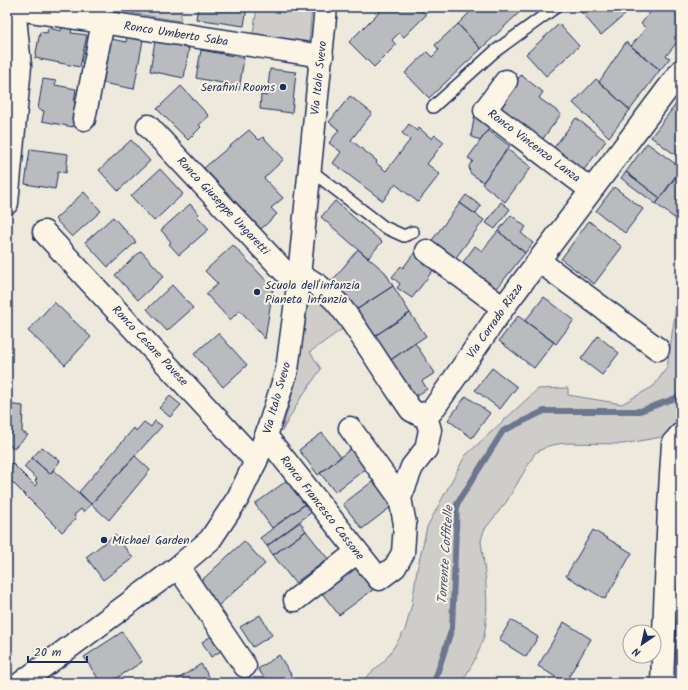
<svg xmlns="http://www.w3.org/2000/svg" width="688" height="690" viewBox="0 0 688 690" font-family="Kalam,sans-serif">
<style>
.green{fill:#cfcdca;stroke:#757e94}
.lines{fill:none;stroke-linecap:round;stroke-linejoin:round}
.stream{stroke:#6c778f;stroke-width:6}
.building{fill:#babbbe;stroke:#1b2f5e}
.service-casing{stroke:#1b2f5e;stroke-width:14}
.minor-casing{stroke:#1b2f5e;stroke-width:25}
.tertiary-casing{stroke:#1b2f5e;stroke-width:25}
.service{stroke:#fcf5e5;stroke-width:11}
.minor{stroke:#fcf5e5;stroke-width:22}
.tertiary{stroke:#fcf5e5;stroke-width:22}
.poi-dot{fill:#1b2f5e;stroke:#fcf5e5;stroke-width:1.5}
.labels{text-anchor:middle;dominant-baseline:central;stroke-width:4;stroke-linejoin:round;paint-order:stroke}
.street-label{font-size:12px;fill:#1b2f5e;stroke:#fcf5e5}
.poi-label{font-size:12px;fill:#1b2f5e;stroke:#fcf5e5;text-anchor:start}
.water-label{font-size:13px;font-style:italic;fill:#445376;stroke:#fcf5e5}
</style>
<rect width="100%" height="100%" fill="#eee9dd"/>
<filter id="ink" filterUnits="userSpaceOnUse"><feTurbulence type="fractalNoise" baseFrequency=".025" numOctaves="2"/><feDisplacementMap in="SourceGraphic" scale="8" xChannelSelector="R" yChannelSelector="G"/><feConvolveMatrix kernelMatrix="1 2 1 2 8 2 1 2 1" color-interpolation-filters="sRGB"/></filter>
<g filter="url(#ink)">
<path class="green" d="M95,7H182L180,21Z
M257,7H312L309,43L253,34Z
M681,275V422L667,436L623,444L564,443L548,446L535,453L507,501L484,530L481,541C485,569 490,608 484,636C480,652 470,669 461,683H360L386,659L405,630L412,604L417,570L427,527L465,456L538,389L568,388V395L622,404L654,386L667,367Z
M314,291L345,327L310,352L321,369L300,399L282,431L299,369L309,294Z
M681,449V683H667Z"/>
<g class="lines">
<path class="stream" d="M434,683L452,628L457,504L503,431L544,411H640L681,396"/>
</g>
<path class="building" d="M198,7H247L244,26L196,19Z
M384,7H417L426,15L404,37L399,33L392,40L396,45L374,67L349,42Z
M475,7H525L481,49L458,24Z
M577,7H622L627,13L601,35Z
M654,7H681V30L674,38L678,41L666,56L670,58L660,70L631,46L646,28L641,24Z
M458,24L481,49L429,98L405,73L427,52L432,57L439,50L435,45Z
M559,24L579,46L546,76L526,54Z
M62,26L72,28L71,33L87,35L80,67L35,58L40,32L47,33L48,28L61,31Z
M127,37L143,40L134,89L103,83L111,39L126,42Z
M155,41L189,48L184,78L150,71Z
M626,42L660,70L630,110L599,82Z
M201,50L244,58L239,90L232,88V85L196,78Z
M270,69L296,72L292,113L260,109L261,95L267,96Z
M521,75L543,92L539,98L561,114L542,140L497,108Z
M43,79L56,81L55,85L76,89L74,102H77L73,127L42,121L44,111L38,109Z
M596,79L630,110L609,137L573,103Z
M181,86L209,116L199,125L201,127L188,140L157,109Z
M350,96L372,113L351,140L377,161L376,163L386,171L410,140L402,133L409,124L417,131L419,128L432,139L435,135L444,142L427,164L440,174L418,202L395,184L383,201L333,163L341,152L329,143L339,130L329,122Z
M680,99L681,100V159L651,137Z
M475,113L492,125L480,141L471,136Z
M576,118L606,141L583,171L553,149Z
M249,130L259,140L263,137L284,159L264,178L283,198L271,208L277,214L261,229L204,168Z
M488,130L510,146L483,182L470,173L469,166L473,161L468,158Z
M131,140L150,161L118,191L99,170Z
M647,143L681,168L660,198L626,172Z
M30,149L68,154L66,173L58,171L55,189L25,184Z
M507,149L531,167L505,202L482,184Z
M160,169L183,194L154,221L131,196Z
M681,170V223L656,204Z
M626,172L660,198L656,204L621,178Z
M614,187L643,209L625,233L596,211Z
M84,192L101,211L72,237L55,219Z
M466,195L481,206L475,214L460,203Z
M335,201L382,242L368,258L321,217Z
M501,202L510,209L495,229L486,223Z
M460,203L484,220L454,260L430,243Z
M190,204L199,214L197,216L209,229L179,255L169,244L171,242L161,230Z
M511,215L526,227L521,233L533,243L525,253L498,231Z
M113,217L136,242L108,267L85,242Z
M589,221L622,247L594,284L561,259Z
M498,231L525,253L495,291L461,265L475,246L482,251Z
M233,245L273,288L265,339L240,310L230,320L206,294L218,284L205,271Z
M358,249L385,272L393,286L356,310L329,285Z
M141,251L164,276L138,300L115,275Z
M414,253L434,269L412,298L397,288L400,284L392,277L401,266L403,268Z
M172,285L193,308L167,331L147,309Z
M393,286L410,313L373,337L356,310Z
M544,297L574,320L556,344L525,321Z
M54,302L91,337L65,365L28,331Z
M410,313L426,336L389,361L373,337Z
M518,316L554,342L534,368L499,341Z
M218,333L247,365L223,387L194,354Z
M598,336L619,353L602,375L581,359Z
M415,343L435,373L422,381L427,389L413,398L389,361Z
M492,368L517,387L500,409L475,390Z
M170,396L181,405L170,417L159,408Z
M466,396L490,413L472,438L448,420Z
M7,404L23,406L22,432L28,435L14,448L8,445L7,446Z
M155,421L162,426L91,504L79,492L134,428L136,431L144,422L151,427Z
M322,433L341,457L318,475L299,450Z
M42,447L60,461L50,474L32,458Z
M353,447L368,467L335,492L320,473Z
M135,456L150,470L109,520L91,504Z
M32,458L50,474L53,470L91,504L84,512L81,509L74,515L76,519L62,532L7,477V465L12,463L35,486L37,483L35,481L37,479L24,467Z
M289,479L307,503L272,528L255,504Z
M373,481L392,506L362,529L343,504Z
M7,494L13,500L7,505Z
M305,504L312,512L267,546L260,538Z
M300,522L306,531L273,555L267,546Z
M593,530L632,553L605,599L566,576Z
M306,531L328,559L295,583L273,555Z
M115,535L133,558L103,580L86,557Z
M244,541L265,564L218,606L201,581Z
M356,565L374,589L339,615L321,592Z
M260,615L272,635L253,647L240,627Z
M511,620L538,637L526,657L499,640Z
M564,622L591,639L565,683L538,666Z
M122,632L142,662L109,683H101L84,657Z
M213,635L223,650L211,657L202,642Z
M279,655L295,681L292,683H268L258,669Z
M201,664L213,683H176L175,681Z"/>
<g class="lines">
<g class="service-casing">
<path id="service" d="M433,107L494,52L556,7
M309,169L384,227L404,236L413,232"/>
</g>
<g class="minor-casing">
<path id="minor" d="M30,11L322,56
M506,81L485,110L591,190
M84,119L103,22
M148,126L298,286
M7,203L20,66L14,7
M44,232L256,461
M427,251L503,308
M539,261L658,349
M299,275C333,288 350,320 370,349C383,369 397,390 411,410L420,415L432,411L503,308L681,71
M350,428L400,498
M266,436L379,579L395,567L403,553L405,524L400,498L412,467L426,449L430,430L425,413
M178,567L245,666
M295,600L357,552
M662,683L669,508L673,443L681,434"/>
</g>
<g class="tertiary-casing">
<path id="tertiary" d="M21,683L178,567L210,540L238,498L256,461L266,436L287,370L298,286L326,7"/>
</g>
<use href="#service" class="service"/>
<use href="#minor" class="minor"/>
<use href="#tertiary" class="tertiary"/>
</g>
</g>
<g class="poi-dot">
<circle cx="283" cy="87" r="4"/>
<circle cx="257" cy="292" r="4"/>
<circle cx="104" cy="540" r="4"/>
</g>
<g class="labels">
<g class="street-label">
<text transform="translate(176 34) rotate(9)">Ronco Umberto Saba</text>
<text transform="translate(319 78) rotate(-84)">Via Italo Svevo</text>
<text transform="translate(534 146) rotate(37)">Ronco Vincenzo Lanza</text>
<text transform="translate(223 206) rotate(47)">Ronco Giuseppe Ungaretti</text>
<text transform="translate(495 321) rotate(-55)">Via Corrado Rizza</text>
<text transform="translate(150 346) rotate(47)">Ronco Cesare Pavese</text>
<text transform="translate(277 398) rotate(-74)">Via Italo Svevo</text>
<text transform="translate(322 508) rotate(52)">Ronco Francesco Cassone</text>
</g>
<g class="poi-label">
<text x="275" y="87" text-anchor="end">Serafini Rooms</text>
<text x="265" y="285">Scuola dell'infanzia<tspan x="265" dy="14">Pianeta Infanzia</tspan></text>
<text x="112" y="540">Michael Garden</text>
</g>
<g class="water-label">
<text transform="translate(446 555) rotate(-86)">Torrente Coffitelle</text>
</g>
</g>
<rect width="688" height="690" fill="none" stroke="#fcf5e5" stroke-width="24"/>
<rect x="12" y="12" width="664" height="666" fill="none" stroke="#1b2f5e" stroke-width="1.5" filter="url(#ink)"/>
<g transform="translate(642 644) rotate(214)"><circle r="19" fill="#fcf5e5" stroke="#a2a6af"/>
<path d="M0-3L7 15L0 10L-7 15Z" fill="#1b2f5e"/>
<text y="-6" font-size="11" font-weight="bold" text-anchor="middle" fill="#1b2f5e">N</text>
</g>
<path d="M28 656v6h59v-6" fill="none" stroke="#1b2f5e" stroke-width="2"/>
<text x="34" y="656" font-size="12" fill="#1b2f5e" stroke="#fcf5e5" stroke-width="3" paint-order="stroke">20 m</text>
</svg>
